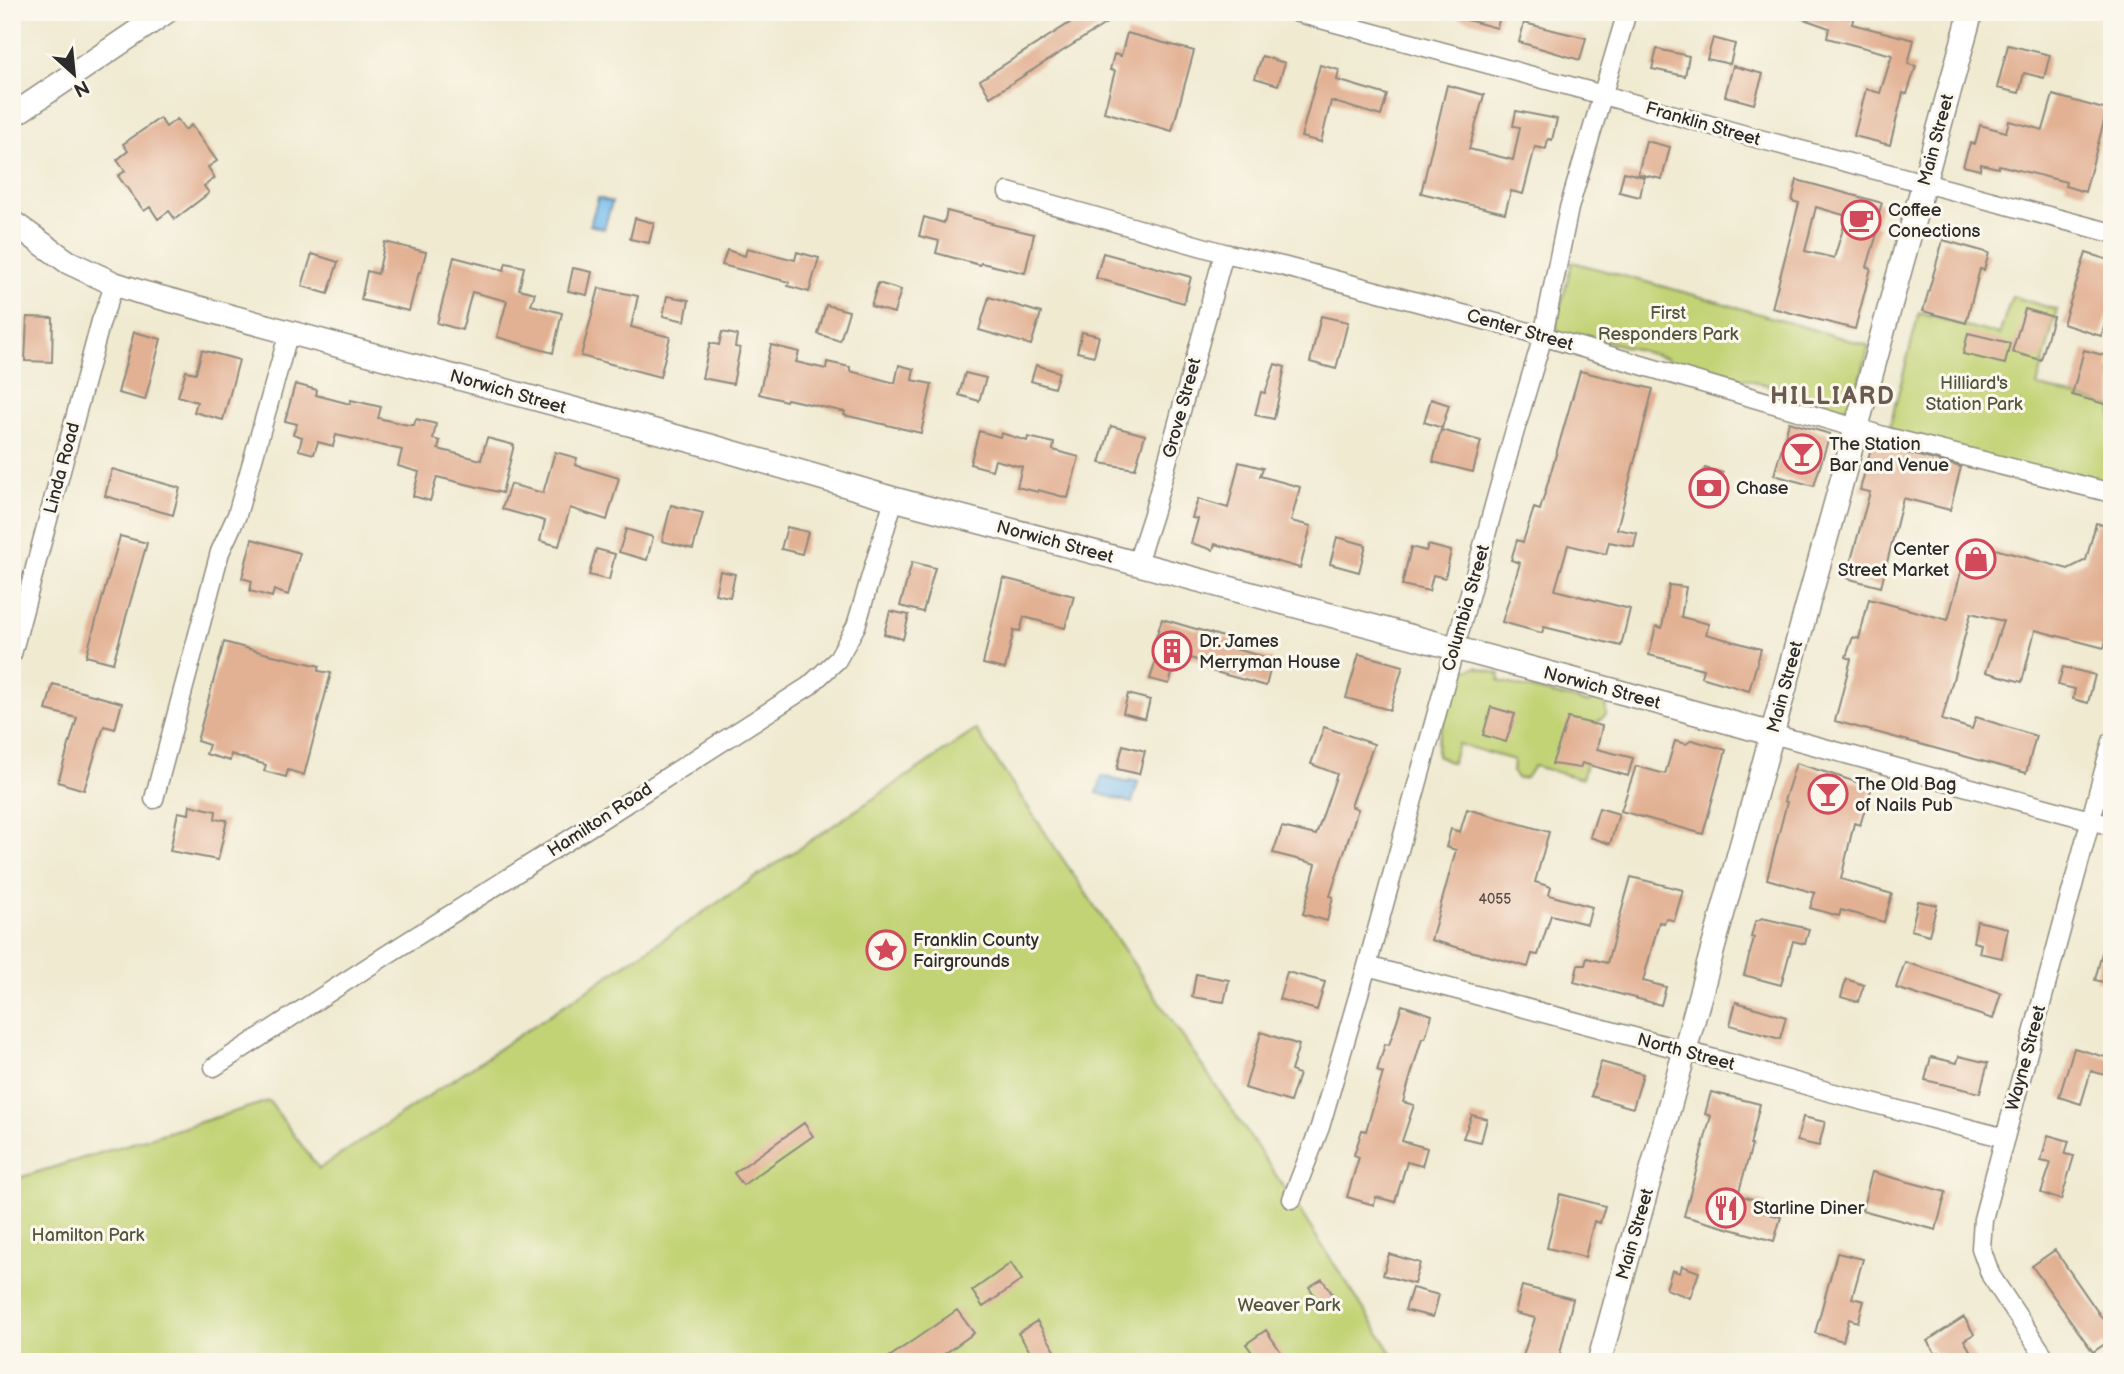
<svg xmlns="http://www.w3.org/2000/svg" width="2124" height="1374" viewBox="0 0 2124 1374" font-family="'Balsamiq Sans',sans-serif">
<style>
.green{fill:#c2d376;stroke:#767f50;stroke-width:2}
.water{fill:#78bcee;stroke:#52748c;stroke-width:2}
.building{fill:#e2b093;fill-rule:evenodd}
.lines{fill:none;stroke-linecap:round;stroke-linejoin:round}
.minor-casing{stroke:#8e8a7e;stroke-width:21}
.major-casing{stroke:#8e8a7e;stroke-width:26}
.minor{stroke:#fff;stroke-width:18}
.major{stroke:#fff;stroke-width:23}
.labels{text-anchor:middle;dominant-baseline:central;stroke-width:6;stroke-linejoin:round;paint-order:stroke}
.number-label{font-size:14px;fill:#594c45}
.street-label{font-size:18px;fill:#2b2b2b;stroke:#fbf7ec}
.poi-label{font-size:18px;fill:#2b2b2b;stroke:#fbf7ec;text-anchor:start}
.park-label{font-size:18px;fill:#51553e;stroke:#fbf7ec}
.district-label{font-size:24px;font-weight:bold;letter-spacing:2px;fill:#6b5a4f;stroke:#fbf7ec}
</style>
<rect width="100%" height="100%" fill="#fbf7ec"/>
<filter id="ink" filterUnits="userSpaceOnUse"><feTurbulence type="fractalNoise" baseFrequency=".0143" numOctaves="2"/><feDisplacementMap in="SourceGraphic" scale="14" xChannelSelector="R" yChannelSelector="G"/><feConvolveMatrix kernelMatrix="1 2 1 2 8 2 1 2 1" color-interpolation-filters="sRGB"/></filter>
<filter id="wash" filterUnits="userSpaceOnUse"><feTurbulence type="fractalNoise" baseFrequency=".00686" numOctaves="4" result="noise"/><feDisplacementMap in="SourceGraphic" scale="28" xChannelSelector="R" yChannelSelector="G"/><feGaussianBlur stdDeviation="1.57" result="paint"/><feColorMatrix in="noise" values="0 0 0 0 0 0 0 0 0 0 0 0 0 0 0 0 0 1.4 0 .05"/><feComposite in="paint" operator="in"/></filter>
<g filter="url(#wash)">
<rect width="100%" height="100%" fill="#f0ead1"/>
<path class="green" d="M1572,262L1698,296L1869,346C1861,372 1855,432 1813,405L1811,397L1720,372L1715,376L1708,374L1706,368L1685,362L1678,368L1672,366L1667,358L1577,333L1569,338L1563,337L1557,331V321Z
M2012,296L2057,310L2037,386L2112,406V493L1887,437L1919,313L1999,335Z
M1476,667L1500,674L1499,681L1589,703L1594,698C1604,701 1607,705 1606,715L1597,722L1582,779L1534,766L1526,778L1518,779L1513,773L1514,760L1458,744L1452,763L1437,756C1435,736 1453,696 1459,676L1463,671Z
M976,730L1292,1199L1398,1362H12V1180L269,1101L319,1169Z"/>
<path class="water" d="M598,198L612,202L604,229L590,225Z
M1102,776L1129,783L1130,780L1138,782L1132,803L1097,793Z"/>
<g id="blocks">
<path class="building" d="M1087,12H1124L990,97L980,80Z
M1457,12H1501L1497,28L1456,17Z
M1793,12H1855L1852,24L1914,40L1908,64L1916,66L1907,94L1903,93L1890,145L1854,136L1866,89L1880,93L1892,55L1827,38L1829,28L1792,15Z
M1524,23L1586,38L1580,60L1519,42Z
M1127,33L1194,51L1172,131L1104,112L1115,71L1110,70L1114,54L1121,56Z
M1713,38L1735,44L1730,64L1707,59Z
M2008,45L2050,55L2044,78L2024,73L2019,93L1997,88Z
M1657,49L1689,56L1685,76L1652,69Z
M1262,56L1285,63L1278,85L1255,78Z
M1320,65L1339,70L1337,80L1387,95L1381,116L1331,101L1321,142L1301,137Z
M1733,66L1763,74L1754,104L1725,96Z
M1447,85L1484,95L1469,149L1513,160L1520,127L1513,126L1516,111L1557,119L1552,140L1548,139L1546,149L1535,147L1523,194L1511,191L1505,213L1421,193Z
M2053,95L2107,110L2085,192L2065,186L2066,182L1999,165L1998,168L1981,164L1980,170L1963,166L1970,143L1975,144L1980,125L2006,132L2009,121L2043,130Z
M160,118L166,127L177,119L185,130L191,125L217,161L208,167L215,178L204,186L209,193L175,219L169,211L158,219L150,207L144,211L118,176L125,171L117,160L128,151L123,144Z
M1646,141L1670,147L1662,179L1638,174Z
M1624,172L1644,177L1640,197L1619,192Z
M1797,180L1882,203L1875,225L1879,227L1867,267L1871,268L1855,329L1772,308L1799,203L1792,201ZM1816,207L1847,216L1834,258L1805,251Z
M947,211L992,223L991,224L1034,234L1025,273L981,263L980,265L936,253L939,241L919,236L924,217L944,223Z
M635,218L654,223L649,243L630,239Z
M1943,240L1989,253L1984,270L1980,269L1966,323L1923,311Z
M385,242L426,252L421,272H419L409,311L361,300L367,271L378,274Z
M747,248L795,260L797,252L819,258L809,292L788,286L789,282L722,265L727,250L745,256Z
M1103,253L1191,277L1184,303L1096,278Z
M2086,253L2112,261V304L2101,336L2063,324Z
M312,254L338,262L328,294L302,286Z
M454,257L504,270L506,263L524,267L519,289L535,293L531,305L562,313L553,353L497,337L507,301L472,292L462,330L437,323Z
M573,268L592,272L587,295L568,291Z
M878,283L901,290L894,313L871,306Z
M599,288L638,296L631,327L670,337L660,377L581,356Z
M667,296L689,300L685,321L663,316Z
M989,297L1041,313L1031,345L979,330Z
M826,305L849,311L840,341L818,334Z
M2025,309L2053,317L2041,360L2012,352Z
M1321,316L1348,322L1336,369L1310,362Z
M27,317L53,318L52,362L25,361Z
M134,332L161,339L145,400L118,393Z
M722,332L737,335L735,347L740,348L733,384L702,378L710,343L719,345Z
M1082,332L1099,336L1094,356L1077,352Z
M1968,333L2010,343L2005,364L1963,354Z
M771,345L799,352L796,362L826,369L827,362L850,367V371L895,383L899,365L914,369L912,380L932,384L921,433L844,415L845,412L787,399L786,401L759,394Z
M202,350L239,360L223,420L194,412L197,402L178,396L186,371L196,373Z
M2084,350L2110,357L2108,369L2112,370V406L2072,395Z
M1275,364L1285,367L1274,419L1255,415L1261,392L1265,393Z
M1036,365L1059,372L1054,388L1031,381Z
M1580,371L1653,389L1617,529L1637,533L1634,547L1609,542L1606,554L1568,545L1555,590L1630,609L1621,646L1544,627L1542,633L1502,622L1520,563L1511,560L1517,540L1523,542L1534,508L1540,510Z
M965,373L986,378L979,401L959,395Z
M295,384L317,390L316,395L350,404L351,400L381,407L378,418L408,425H414L416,419L436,424L433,439L440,441L438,449L481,460L487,438L514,445L502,493L437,477L430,501L413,496L419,472L398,466L402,450L336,435L333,446L318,442L314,454L299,450L302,437L293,434L297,424L285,421Z
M1431,399L1449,405L1442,428L1424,422Z
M1789,422L1830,434L1814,486L1774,475Z
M1111,426L1145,435L1135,469L1100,463Z
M1441,430L1481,441L1473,472L1433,462Z
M979,431L1000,437L1001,433L1027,441L1028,437L1054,443L1053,450L1079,457L1068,498L1038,490V492L1017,487L1022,467L995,460L992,470L970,464Z
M1872,444L1961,467L1950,510L1903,498L1881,587L1846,578L1870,492L1860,490Z
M555,452L577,458L575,465L619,478L607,520L570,508L559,546L540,541L545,521L502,509L510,484L543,493Z
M1239,462L1263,468L1260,476L1300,487L1291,521L1311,526L1300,568L1215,544L1213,550L1191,543L1198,519L1192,518L1198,499L1228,508Z
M1705,468L1723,473L1713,508L1696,503Z
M112,469L180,488L173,515L105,496Z
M671,505L703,513L693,549L662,541Z
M2096,523L2112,527V618L2104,648L2035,630L2022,682L1986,672L2003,621L1971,613L1942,720L1972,729L1976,717L2036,736L2026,773L1835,721L1851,659L1846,657L1853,637L1859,639L1869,599L1948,620L1969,542L2068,569L2086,560Z
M787,527L808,532L802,554L781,549Z
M626,529L653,537L647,560L619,552Z
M120,536L147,543L113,663L86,656Z
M1337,537L1366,545L1359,572L1330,564Z
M252,539L300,553L288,595L274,590L272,597L250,591L252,581L242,578Z
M1428,545L1451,551L1445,578L1433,575L1429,591L1402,585L1411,547L1426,551Z
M596,549L615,554L609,580L589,575Z
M912,562L935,568L923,612L900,606Z
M720,571L735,574L730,597L715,594Z
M1003,578L1074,596L1065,628L1024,617L1020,631L1014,630L1005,669L983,664Z
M1669,585L1686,587L1681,617L1709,624L1706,634L1761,649L1749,691L1701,677L1703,669L1649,655L1656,626L1662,628Z
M890,611L909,615L903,639L884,634Z
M1162,619L1237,641L1235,649L1273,659L1266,686L1208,670L1209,664L1178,654L1169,684L1150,679L1160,648L1153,646Z
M224,642L260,652L320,666L318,671L331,673L304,775L288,770L286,777L264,771L266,765L231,754L230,761L206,754L209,745L197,741Z
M1359,654L1403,666L1390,710L1346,698Z
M2063,667L2095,675L2088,703L2073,699L2075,689L2058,685Z
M53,684L122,703L115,729L104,726L84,790L58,782L77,718L46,710Z
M1128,694L1150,700L1145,719L1123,713Z
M1491,707L1515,714L1506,742L1483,735Z
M1568,718L1602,726L1597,749L1633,758L1628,776L1582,763L1580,768L1552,764Z
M1324,727L1374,744L1351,806L1358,809L1330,896L1333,897L1327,921L1303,914L1316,864L1273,853L1282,827L1316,835L1337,774L1311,764Z
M1692,740L1726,750L1703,834L1621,811L1636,766L1665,774L1675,741L1686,744Z
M1123,745L1145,751L1139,774L1117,769Z
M1796,763L1872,787L1860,825L1854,823L1841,879L1892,894L1884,922L1841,910L1839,916L1810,908L1815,893L1767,879L1787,802L1784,801Z
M190,805L216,811L215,819L227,820L218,860L170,851L178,812L189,814Z
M1599,808L1619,814L1610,844L1590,837Z
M1467,809L1549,832L1535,882L1551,887L1549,895L1592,907L1587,924L1551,915L1538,955L1532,954L1528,967L1431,940L1456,850L1446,847L1451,829L1460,832Z
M1631,877L1683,890L1674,921L1666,918L1664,923L1659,922L1643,981L1666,987L1661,1005L1574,982L1578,965H1585L1587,958L1607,963Z
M1918,901L1937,905L1929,935L1911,930Z
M1762,918L1809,929L1805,944L1793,941L1781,985L1744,975L1754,938L1751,937L1755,922Z
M1977,921L2008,928L2002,958L1979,953L1981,944L1973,942Z
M2107,933L2112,934V984L2095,980Z
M1905,962L2001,993L1993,1019L1896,988Z
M1287,972L1325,982L1317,1010L1279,999Z
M1196,974L1229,980L1224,1002L1192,997Z
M1846,979L1864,985L1858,1002L1841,997Z
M1736,1002L1786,1017L1780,1039L1730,1025Z
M1402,1005L1432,1015L1425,1038H1422L1403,1102L1414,1105L1402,1141L1427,1148L1422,1166L1407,1162L1395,1202L1376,1197L1374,1205L1347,1197L1359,1157L1354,1155L1362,1130L1366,1131L1383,1073L1377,1071L1385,1044L1389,1045Z
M1261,1032L1299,1045L1291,1071L1299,1074L1290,1102L1245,1088Z
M2074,1048L2112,1059V1077L2091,1071L2081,1104L2059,1097Z
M1959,1056L1988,1063L1980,1093L1925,1080L1931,1057L1957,1063Z
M1601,1062L1643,1074L1633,1108L1591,1096Z
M1711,1092L1760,1104L1750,1145H1752L1738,1195L1766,1203L1763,1212L1781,1217L1774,1241L1684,1216L1711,1116L1705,1114Z
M1472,1115L1487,1119L1481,1142L1463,1138Z
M1803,1117L1825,1122L1819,1146L1797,1141Z
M804,1123L813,1136L743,1185L734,1173Z
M2048,1135L2069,1141L2065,1154L2074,1156L2061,1200L2041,1193L2051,1163L2041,1161Z
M1872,1172L1946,1192L1936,1230L1862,1210Z
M1560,1194L1605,1206L1600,1223L1594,1221L1585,1257L1547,1248Z
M2055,1250L2102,1318L2112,1311V1339L2093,1352L2032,1266Z
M1837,1253L1863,1259L1852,1298L1864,1301L1858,1322L1849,1319L1843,1341L1815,1333Z
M1389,1254L1420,1263L1414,1284L1383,1275Z
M1011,1263L1022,1280L983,1307L972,1291Z
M1682,1266L1699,1272L1690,1298L1666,1289L1672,1270L1680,1273Z
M1322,1279L1338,1302L1325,1311L1309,1287Z
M1522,1286L1573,1299L1558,1362H1543L1523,1356L1535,1318L1515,1313Z
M1412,1288L1439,1295L1433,1317L1405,1310Z
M957,1310L974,1333L933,1362H882Z
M1964,1317L1974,1334L1964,1340L1977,1362H1945L1939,1352L1936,1354L1927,1341Z
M1037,1321L1062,1362H1037L1018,1333Z
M1266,1330L1283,1355L1273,1362H1259L1246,1344Z"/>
</g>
</g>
<g filter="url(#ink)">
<use href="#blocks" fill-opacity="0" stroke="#8e8a7e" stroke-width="2"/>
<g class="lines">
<g class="minor-casing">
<path id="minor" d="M1295,12L1603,95L1763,140L2112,233
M1008,192L1224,253L1282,266L1511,327L1887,437L2112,493
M1137,563L1153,514L1224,253
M12,654L101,321L115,284
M1772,734L2112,826
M154,799L220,552L237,515L289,332
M1367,966L1686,1051L1830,1092L2005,1138
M214,1067L388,954L594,824L809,686L837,660L856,626L894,499
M1292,1199L1320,1127L1367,966L1513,437L1543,336L1569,208L1627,12
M2048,1362L1991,1276L1981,1248L1983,1219L2112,741"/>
</g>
<g class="major-casing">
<path id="major" d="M12,116L166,12
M12,222L68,262L115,284L140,292L707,445L894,499L1620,692L1772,734
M1599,1362L1971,12"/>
</g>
<use href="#minor" class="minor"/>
<use href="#major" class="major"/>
</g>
</g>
<defs>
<g id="cafe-ring" transform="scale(2.0125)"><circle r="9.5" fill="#fbf7ec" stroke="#d1495b" stroke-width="1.5"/><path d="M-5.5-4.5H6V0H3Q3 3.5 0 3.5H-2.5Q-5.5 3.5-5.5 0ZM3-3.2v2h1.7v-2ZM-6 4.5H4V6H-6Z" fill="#d1495b"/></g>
<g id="bar-ring" transform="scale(2.0125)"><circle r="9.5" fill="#fbf7ec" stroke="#d1495b" stroke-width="1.5"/><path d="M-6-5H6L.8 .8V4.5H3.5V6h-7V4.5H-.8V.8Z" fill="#d1495b"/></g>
<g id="bank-ring" transform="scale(2.0125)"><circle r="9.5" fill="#fbf7ec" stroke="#d1495b" stroke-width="1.5"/><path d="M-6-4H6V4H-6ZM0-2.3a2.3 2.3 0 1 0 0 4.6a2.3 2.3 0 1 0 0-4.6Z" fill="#d1495b"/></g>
<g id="shop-ring" transform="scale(2.0125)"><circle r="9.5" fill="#fbf7ec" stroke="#d1495b" stroke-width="1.5"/><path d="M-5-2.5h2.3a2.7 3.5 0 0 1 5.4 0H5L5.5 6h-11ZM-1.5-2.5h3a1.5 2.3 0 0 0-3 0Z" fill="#d1495b"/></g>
<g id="building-ring" transform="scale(2.0125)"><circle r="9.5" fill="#fbf7ec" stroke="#d1495b" stroke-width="1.5"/><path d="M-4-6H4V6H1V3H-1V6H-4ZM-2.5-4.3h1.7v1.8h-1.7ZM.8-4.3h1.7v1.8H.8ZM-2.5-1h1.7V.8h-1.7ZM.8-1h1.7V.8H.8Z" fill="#d1495b"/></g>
<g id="sight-ring" transform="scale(2.0125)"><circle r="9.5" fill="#fbf7ec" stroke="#d1495b" stroke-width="1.5"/><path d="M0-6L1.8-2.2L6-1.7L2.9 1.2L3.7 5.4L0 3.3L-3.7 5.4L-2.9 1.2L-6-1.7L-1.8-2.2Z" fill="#d1495b"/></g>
<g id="restaurant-ring" transform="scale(2.0125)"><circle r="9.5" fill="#fbf7ec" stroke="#d1495b" stroke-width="1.5"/><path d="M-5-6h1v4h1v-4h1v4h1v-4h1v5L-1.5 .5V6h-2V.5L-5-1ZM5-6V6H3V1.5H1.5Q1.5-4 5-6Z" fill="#d1495b"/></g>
</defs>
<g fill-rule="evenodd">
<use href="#cafe-ring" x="1861" y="220"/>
<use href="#bar-ring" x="1802" y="454"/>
<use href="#bank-ring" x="1709" y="488"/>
<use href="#shop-ring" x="1976" y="559"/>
<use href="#building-ring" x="1172" y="651"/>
<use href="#bar-ring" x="1828" y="794"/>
<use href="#sight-ring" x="886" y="950"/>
<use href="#restaurant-ring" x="1726" y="1208"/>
</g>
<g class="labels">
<g class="number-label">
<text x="1495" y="899">4055</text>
</g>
<g class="street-label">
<text transform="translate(1703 124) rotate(16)">Franklin Street</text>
<text transform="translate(1936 140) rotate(-75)">Main Street</text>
<text transform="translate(1520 330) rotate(16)">Center Street</text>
<text transform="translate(508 392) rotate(16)">Norwich Street</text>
<text transform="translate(1182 408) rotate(-75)">Grove Street</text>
<text transform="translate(62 468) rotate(-75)">Linda Road</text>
<text transform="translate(1055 542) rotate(15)">Norwich Street</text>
<text transform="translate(1466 608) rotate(-74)">Columbia Street</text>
<text transform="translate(1785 687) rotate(-75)">Main Street</text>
<text transform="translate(1602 688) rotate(15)">Norwich Street</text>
<text transform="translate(600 820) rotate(-33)">Hamilton Road</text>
<text transform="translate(1686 1052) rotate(15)">North Street</text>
<text transform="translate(2026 1058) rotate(-75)">Wayne Street</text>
<text transform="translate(1635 1234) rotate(-74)">Main Street</text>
</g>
<g class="poi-label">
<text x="1888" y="210">Coffee<tspan x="1888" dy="21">Conections</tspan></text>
<text x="1829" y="444">The Station<tspan x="1829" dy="21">Bar and Venue</tspan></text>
<text x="1736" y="488">Chase</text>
<text x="1949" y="549" text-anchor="end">Center<tspan x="1949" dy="21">Street Market</tspan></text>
<text x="1199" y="641">Dr. James<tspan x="1199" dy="21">Merryman House</tspan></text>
<text x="1855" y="784">The Old Bag<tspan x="1855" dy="21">of Nails Pub</tspan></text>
<text x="913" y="940">Franklin County<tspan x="913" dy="21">Fairgrounds</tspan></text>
<text x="1753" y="1208">Starline Diner</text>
</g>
<g class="park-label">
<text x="1668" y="313">First<tspan x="1668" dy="21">Responders Park</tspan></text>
<text x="1974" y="383">Hilliard's<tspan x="1974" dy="21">Station Park</tspan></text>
<text x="88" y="1235">Hamilton Park</text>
<text x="1289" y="1305">Weaver Park</text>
</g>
<g class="district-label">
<text x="1833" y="396">HILLIARD</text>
</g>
</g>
<rect width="2124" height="1374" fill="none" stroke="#fbf7ec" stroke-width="42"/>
<g transform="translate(74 74) rotate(153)" stroke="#fbf7ec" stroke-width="5" paint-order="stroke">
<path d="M0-5L12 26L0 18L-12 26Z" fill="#2b2b2b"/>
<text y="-10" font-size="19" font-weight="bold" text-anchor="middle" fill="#2b2b2b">N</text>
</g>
</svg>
